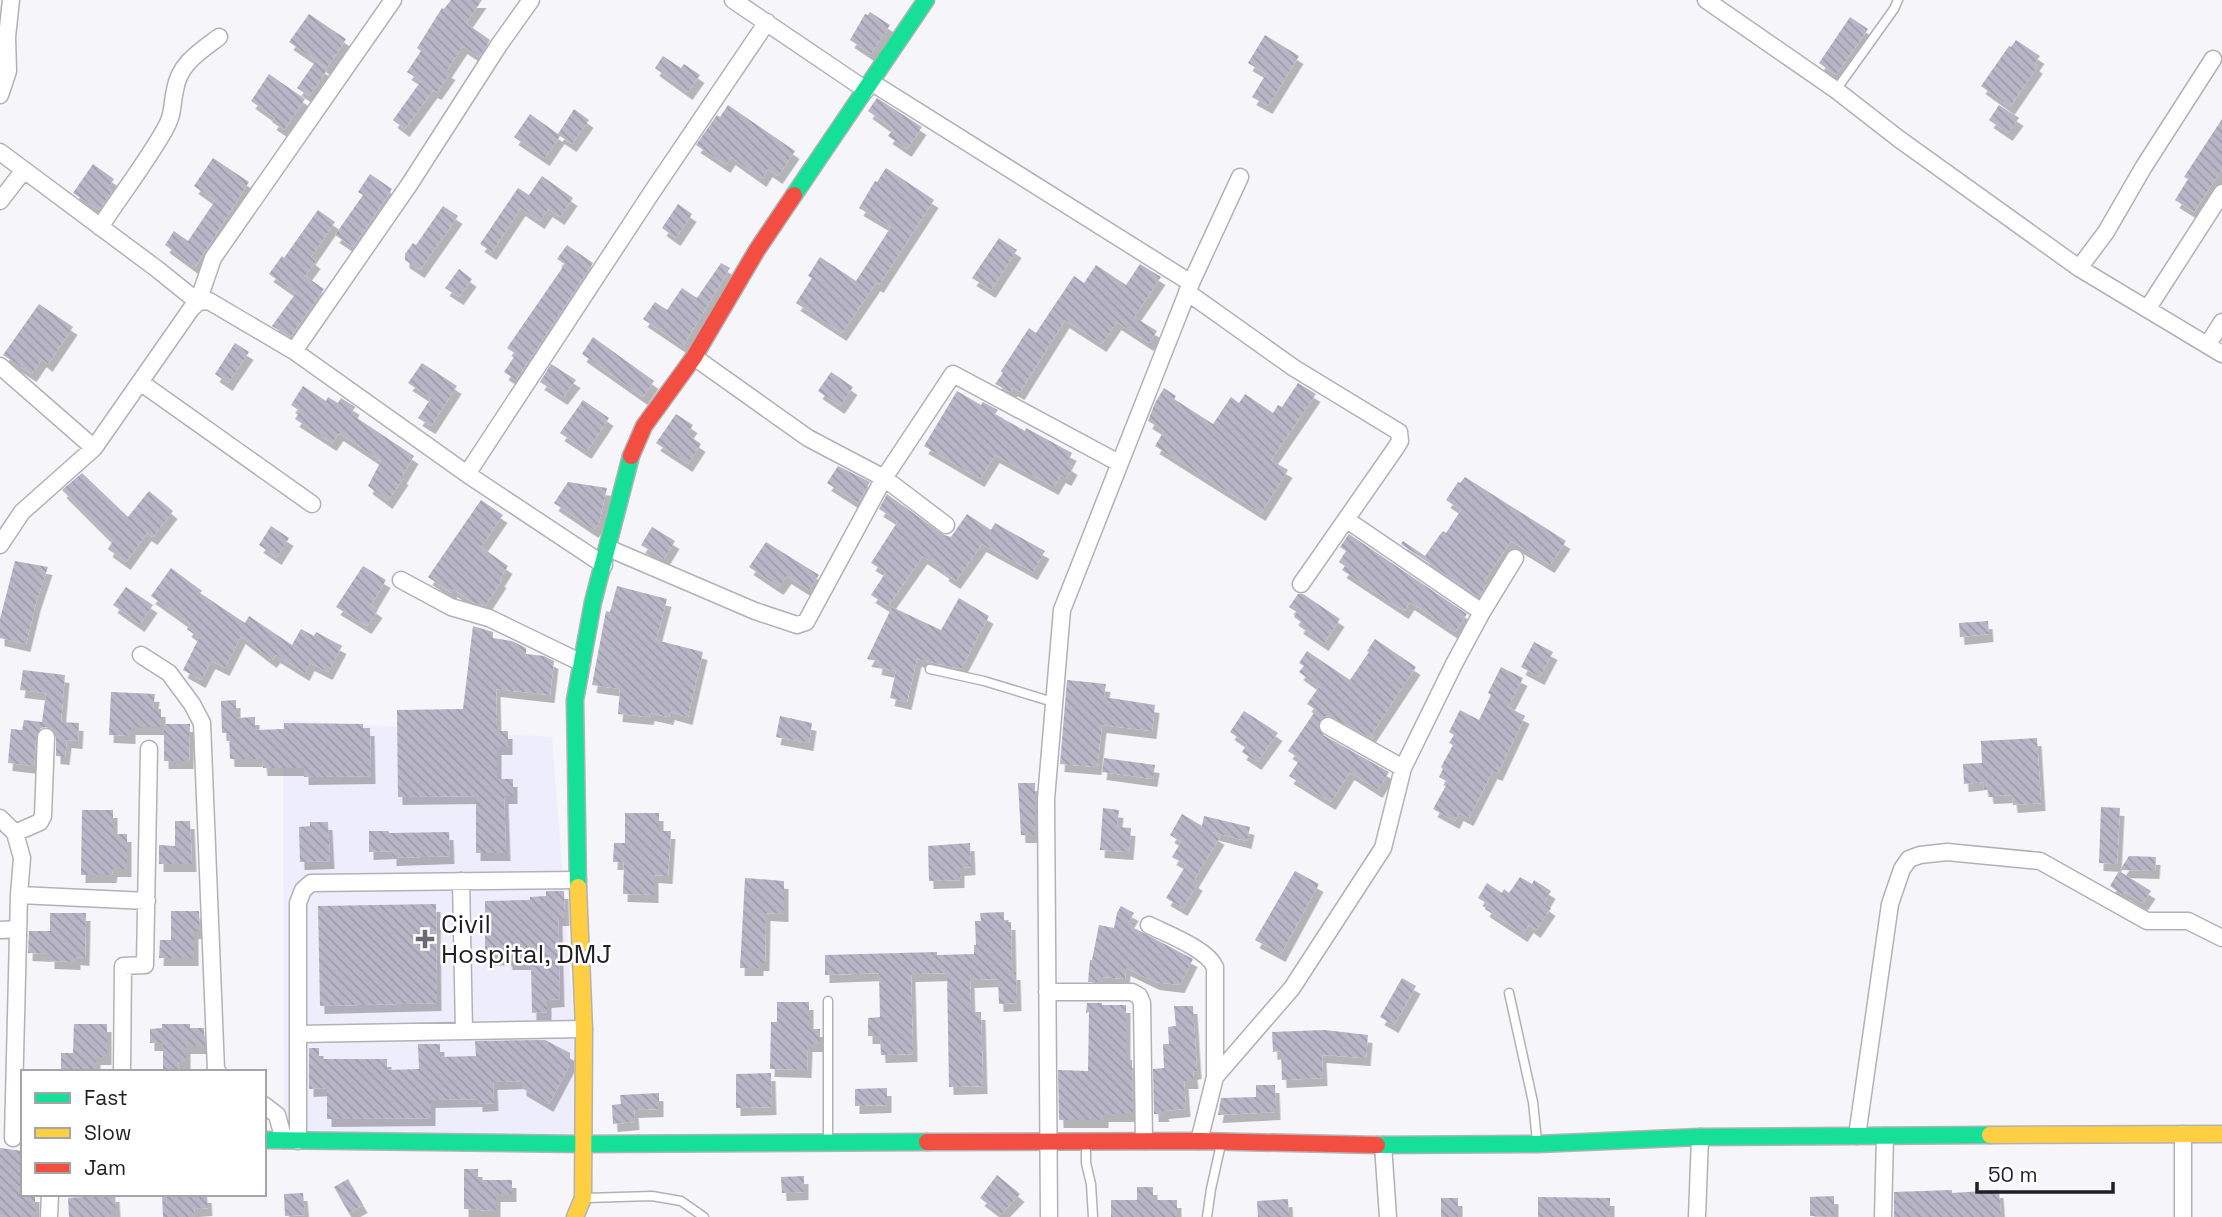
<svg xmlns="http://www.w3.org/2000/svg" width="2222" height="1217" viewBox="0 0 2222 1217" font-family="'Space Grotesk',sans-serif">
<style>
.built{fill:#eeedfb}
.building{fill:url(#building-back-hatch);filter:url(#shadow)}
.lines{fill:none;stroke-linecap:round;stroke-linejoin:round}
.lane-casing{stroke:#b2b2b6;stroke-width:11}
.street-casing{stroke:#b2b2b6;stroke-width:19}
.fast-casing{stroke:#b2b2b6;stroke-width:19}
.slow-casing{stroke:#b2b2b6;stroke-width:19}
.jam-casing{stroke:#b2b2b6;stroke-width:19}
.lane{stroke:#fefefe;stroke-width:8}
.street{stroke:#fefefe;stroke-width:16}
.fast{stroke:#16e098;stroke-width:16}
.slow{stroke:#ffcf43;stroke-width:16}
.jam{stroke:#f24e42;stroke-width:16}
.poi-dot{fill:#6a6a6f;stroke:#fff;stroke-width:2.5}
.labels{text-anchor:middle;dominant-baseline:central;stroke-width:5;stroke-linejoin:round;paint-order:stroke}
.poi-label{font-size:26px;fill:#1f1f24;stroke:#fff;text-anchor:start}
</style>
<defs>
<pattern id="building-back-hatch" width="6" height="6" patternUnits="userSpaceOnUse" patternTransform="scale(1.75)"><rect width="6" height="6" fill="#b8b5c6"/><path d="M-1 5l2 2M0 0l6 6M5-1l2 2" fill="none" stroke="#9e9baa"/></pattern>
<filter id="shadow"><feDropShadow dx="4.5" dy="8" stdDeviation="0" flood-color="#0004"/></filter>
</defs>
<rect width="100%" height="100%" fill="#f5f5fa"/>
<path class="built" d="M283,720L552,737L583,1144L284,1140Z"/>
<path class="building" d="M451,0H482L466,23L490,40L479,57L463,46L447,70L451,72L437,92L433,90L405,129L393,120L421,81L407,72L421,51L417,48L442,8L444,9Z
M870,12L890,25L871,54L850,40L865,14L868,15Z
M309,14L346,39L327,68L289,42Z
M1850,17L1868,29L1836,75L1819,63Z
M1265,35L1299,56L1268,106L1252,97L1266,74L1248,63Z
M2016,40L2040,56L2035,63L2038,66L2010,107L1981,86L2009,46L2011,47Z
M663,56L681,68L684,64L700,75L688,92L655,68Z
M315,62L327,70L309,96L297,88Z
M269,74L305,99L284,130L272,122L275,118L251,101Z
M877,98L922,127L907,149L888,136L893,129L868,111Z
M728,105L795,151L778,176L768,169L762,179L731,157L726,165L696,145L717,115L720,117Z
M1999,105L2019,118L2008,133L1989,120Z
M574,109L589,120L572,144L560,136L545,158L514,137L530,114L558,134Z
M2222,119V169L2194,212L2175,200L2188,179L2184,177Z
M213,158L249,182L195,267L165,245L174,231L188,241L215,201L194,186Z
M93,164L114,179L108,188L112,191L99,210L73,193Z
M886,168L934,200L879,285L876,283L842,333L796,303L812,278L808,276L820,257L856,281L891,227L859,208L875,181L877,182Z
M370,174L392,189L353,247L335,235L363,195L358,192Z
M542,176L573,198L560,217L548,209L540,221L521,208L492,252L480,244L518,188L529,195Z
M678,204L692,214L676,238L662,228Z
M443,206L458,216L420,270L405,260V254L413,243L416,245Z
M318,210L335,222L311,257L316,261L305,276L324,289L290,337L272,326L296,293L269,274L282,256L284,258Z
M999,238L1017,250L991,290L972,278Z
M567,245L593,263L516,380L504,372L516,354L507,348L565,264L557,259Z
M721,263L730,268L683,346L643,319L655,302L667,310L682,288L697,298Z
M1140,264L1161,277L1134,317L1157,331L1149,343L1117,322L1102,344L1065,320L1020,392L1013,388L1010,392L995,384L1003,373L1001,371L1029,328L1036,333L1074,276L1084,283L1096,265L1126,285Z
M459,269L472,279L459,297L445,288Z
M39,304L73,327L48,364L42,359L32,374L3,355Z
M593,337L654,381L643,397L582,354Z
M235,343L249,352L228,383L215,374Z
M422,363L457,386L431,426L418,418L431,398L408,383Z
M551,364L576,380L563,397L540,382Z
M831,372L853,387L840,406L818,391Z
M1298,383L1316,394L1271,460L1288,470L1261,513L1155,446L1164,431L1148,421L1155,403L1164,388L1176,396L1174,399L1213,424L1231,397L1239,403L1245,394L1273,413L1278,405L1282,407Z
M303,386L326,401L328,397L338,403L341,398L355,407L351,414L414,456L402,476L404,477L388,501L368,486L381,461L339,433L332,443L295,419L300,411L291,405Z
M957,391L981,405L983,402L998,410L995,414L1025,431L1026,428L1072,453L1067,463L1073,467L1067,478L1061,475L1054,487L995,455L980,479L924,446Z
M583,400L609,418L587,451L560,433Z
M676,414L693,425L687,434L701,444L688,464L656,443Z
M838,466L870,482L858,503L827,483Z
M82,473L128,517L149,491L173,511L153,537L147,533L126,562L108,549L113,541L62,490Z
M1465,477L1566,541L1550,565L1511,541L1484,581L1487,583L1479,597L1401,544L1403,541L1425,556L1439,536L1443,531L1446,533L1461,510L1446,500L1458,482L1460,483Z
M568,482L607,488L599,523L594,530L554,503Z
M887,494L944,535L951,537L967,514L991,530L995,523L1045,551L1033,572L982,544L956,581L944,573L945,571L923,556L888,606L871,595L886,572L871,563L898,521L879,509Z
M481,500L503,515L481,547L508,566L500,579L502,580L485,606L472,602L453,589L451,593L428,577Z
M271,526L289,538L277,557L259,545Z
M652,527L675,541L664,559L641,545Z
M1349,534L1467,614L1455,632L1410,602L1404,611L1342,570L1345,566L1339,562L1346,551L1340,547Z
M766,542L819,575L809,590L787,576L779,587L749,567Z
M15,561L48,567L36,603L26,644L0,638V619Z
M363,566L386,580L371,605L378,610L367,626L336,607Z
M171,568L202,591L200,593L245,623L249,616L292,645L301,629L314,636L316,632L342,646L328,672L310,663L305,673L276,655L272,660L241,636L225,668L211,661L201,680L183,670L199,638L187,629L190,624L151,596Z
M617,586L667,599L656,640L703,652L688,717L670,712L669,717L650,713L649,717L618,714L620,689L592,685L606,611L610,612Z
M126,587L153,605L140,624L113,605Z
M1298,594H1303L1340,619L1324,643L1299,626L1301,622L1294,617L1297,612L1289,607Z
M959,598L989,616L961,669L917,659L907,702L890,698L896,671L877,667L878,661L867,659L892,607L941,630Z
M1988,621L1989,634L1960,637L1959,623Z
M473,626L493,632V638L512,641L526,648V654L544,656L554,661L550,695L496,689L497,731H508V747H497V779H513V796H504L506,853H476V796L398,797L397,710L463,709Z
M1375,639L1416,667L1371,735L1374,737L1373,739L1329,716L1322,717L1318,727L1323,735L1389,772L1378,790L1350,772L1331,802L1289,776L1300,759L1288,751L1316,710L1307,704L1319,687L1299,672L1304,666L1299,663L1307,651L1350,680L1369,652L1367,651Z
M1534,642L1553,652L1540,677L1521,667Z
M1501,667L1523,678L1508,707L1525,716L1498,773L1493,771L1469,818L1459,813L1455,821L1433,809L1448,782L1439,777L1443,769L1441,767L1453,745L1449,743L1454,735L1449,732L1460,710L1479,720L1491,695L1488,693Z
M23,670L65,675L61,722L79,723L78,741L67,740L65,757L56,756V733L52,729L46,727L41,728L36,736L34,766L8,763L11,729L22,730L24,720L42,722L46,693L20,690Z
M1067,680L1106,684L1104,697L1155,705L1152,731L1102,725L1097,767L1060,764Z
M111,692L155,694L153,709H161V727H131V736L109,735Z
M236,700V718L255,717V730L284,729V723L363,724V728H370L371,776L304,777V768H263L262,759H230L229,733H222L221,701Z
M1244,711L1278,733L1257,762L1242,752L1247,744L1230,732Z
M780,716L812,723L809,743L776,737Z
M164,724H190L189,761H164Z
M2037,738L2041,803L2013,805L2012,795L1989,796L1988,789H1984L1983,782L1964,784L1963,764L1982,763L1981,741Z
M1104,758L1155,765L1153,779L1102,772Z
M1018,783H1035V835H1021Z
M2101,807L2120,808L2117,864L2099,863Z
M1103,808L1119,810L1117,827L1131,828L1129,852L1100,850Z
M82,810H113V834H127V869H113L112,875H81Z
M625,813H659V831H671L668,876L654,875V895L623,894L624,862H613L614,843H625Z
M1182,814L1202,826L1204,816L1250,827L1247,841L1212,832L1220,837L1194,880L1198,883L1183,908L1166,898L1186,865L1172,857L1181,842L1170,835Z
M175,821H190L192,864H159V845L175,846Z
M310,822H328L330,861L300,862L299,827L310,826Z
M369,831H388L390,833L449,832L450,856L392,858V851L369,852Z
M970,843L971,867L960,868V880L929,881L928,846Z
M2129,856L2156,857L2155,871L2120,870Z
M1295,871L1319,884L1281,954L1255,940Z
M2119,871L2151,891L2143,903L2125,892L2123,895L2110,886Z
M1520,877L1532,884L1534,880L1551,891L1544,903L1551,908L1536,930L1529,925L1523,934L1485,909L1488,904L1478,898L1487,883L1502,893L1504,889L1509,893Z
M745,878L784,881V914L766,913L765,963H759V968H740Z
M546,891H564L565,918H558L560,999L547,1000V1012L532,1013L531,962H508L507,957L485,958V901L530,900V897L546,896Z
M436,904L437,1003L320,1006L318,906Z
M1121,906L1134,913L1129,922L1135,923L1134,928L1193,959L1180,985L1155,982L1126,968L1125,979L1103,977V982H1088L1090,960H1092L1099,925L1114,928L1117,913Z
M171,911H199L200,931H194V958H159L160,940H171Z
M1004,912V922H1011L1012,972H1016L1017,1003L999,1004L998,979L970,980L971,1012H981L983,1086L949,1087L947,973L911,974L913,1054L881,1055L880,1036H868V1018L880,1017L879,973L825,975V955L937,952V955L974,954V945H976L975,921H981L980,913Z
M50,913H86L85,958L76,957V962L50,961V954L28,953L29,931H50Z
M1402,978L1416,986L1394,1025L1380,1017Z
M777,1002H809V1029H820V1044H808L807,1070L770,1069L771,1022H777Z
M1087,1003H1102V1005H1126V1060H1132L1133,1114H1104V1120H1059L1058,1070L1088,1071L1089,1012L1086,1013Z
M1174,1006H1193L1197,1071L1193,1072L1194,1081H1184L1186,1109L1164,1111L1165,1114H1154L1153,1069L1164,1068L1163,1044H1169L1168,1027L1176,1026Z
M74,1024H107V1057H96V1072H61V1053H73Z
M162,1024H190V1028H204L205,1046H186V1062H178L179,1072H163V1043H150V1029L162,1028Z
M1325,1030L1368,1035L1366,1058L1322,1055L1323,1078L1282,1080L1281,1051L1273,1052L1272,1032Z
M545,1040L570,1053V1064L549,1104L522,1088V1081L493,1082L494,1103L478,1104V1099L431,1100V1118L327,1119V1088L309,1089V1048H319V1059H387V1070L419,1069L418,1044H440V1057L476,1056L475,1041Z
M771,1073L772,1107L736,1108V1074Z
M1256,1085H1275L1276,1112L1218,1115L1221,1098L1256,1097Z
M887,1088V1105L855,1106V1089Z
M659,1093V1109L634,1110L635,1122L613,1124L612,1105L621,1104L620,1095Z
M0,1148L23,1151V1194H35V1217H0Z
M464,1169H478V1180H512V1194H496V1211L464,1209Z
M997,1175L1020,1194L1001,1214L980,1198Z
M804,1176V1192L782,1193L781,1177Z
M348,1179L363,1205L349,1213L334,1187Z
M1137,1187H1153V1200H1177V1217H1111V1200H1137Z
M1952,1190V1193L1999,1190L2001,1217H1894V1192Z
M303,1193L305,1215L285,1216L284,1194Z
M83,1194H115L116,1209H111V1217H69L68,1198L83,1197Z
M162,1194L207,1195L208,1208L194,1209L195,1217H163Z
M1834,1196V1217L1810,1216V1197Z
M1538,1197L1610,1198V1217H1538Z
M1441,1198H1458V1217H1441Z
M1288,1199L1289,1217H1258L1257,1201Z"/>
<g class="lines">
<g class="lane-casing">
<path id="lane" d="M1836,90L1894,9L1898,0
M930,669L984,681L1053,702
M1509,993L1533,1102L1537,1141
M828,1140V1001
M1086,1144V1163L1091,1184L1093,1217
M586,1198L652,1196L681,1201L704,1217
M1207,1217L1211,1189L1221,1144"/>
</g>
<g class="street-casing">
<path id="street" d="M733,0L866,90
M1706,0L1836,90L1899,139L2079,268L2222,354
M871,82L1191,283
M0,95L8,71L7,37L11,0
M0,152L157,269L198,302L213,258L393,0
M0,201L24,170
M100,227C121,195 145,164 164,131C174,114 171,108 175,90C179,64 199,52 219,37
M2079,268L2106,232L2143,168L2213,59
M1187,292L1294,368L1399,432L1400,441L1395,449L1301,584
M2148,308L2222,193
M2208,344L2222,322
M294,351L409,185L499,45L531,0
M694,357L808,438L884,478L946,525
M0,366L94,448
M140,382L312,504
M467,474L652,192L767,22
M1347,520L1482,612
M0,545L22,512L94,448L191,309L198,302L209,301L294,351L467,474L604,565
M608,548L755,611L797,625L806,622L884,478L953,374L1119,463
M401,580L451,607L489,618L582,663
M141,655L169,673L192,704L202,723L216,1070L218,1072
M1328,726L1403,768
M0,818L15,833L22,858L19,895L13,1138
M15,833L40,822L43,816L46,737
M461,881L464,1031
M19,895L147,901
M1149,925C1167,934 1207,949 1215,967V1077L1199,1141
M0,930L18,929
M1047,992H1132L1139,996L1142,1003L1144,1141
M298,1034L584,1029
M122,1072L123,966L145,965L149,749
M1215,1077L1292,988L1383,848L1403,768L1454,664L1482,612L1515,558
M264,1105L277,1115L284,1140
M1857,1136L1890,904L1902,869L1909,859L1920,855L1947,852L2040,861L2147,921H2188L2222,938
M298,1141V903L303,890L311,883L578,880
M1383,1145L1388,1217
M49,1217L50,1194
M1049,1217L1046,799L1062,610L1191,283L1240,177
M1697,1217L1700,1137
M1883,1217L1885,1136
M2183,1217V1134"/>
</g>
<g class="fast-casing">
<path id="fast" d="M794,195L926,0
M578,887L575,700L593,602L631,456
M264,1140L583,1144L927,1142
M1377,1145L1538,1144L1700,1137L1990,1135"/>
</g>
<g class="slow-casing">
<path id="slow" d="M1990,1135L2222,1134
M575,1217L583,1198L584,1029L578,887"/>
</g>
<g class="jam-casing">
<path id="jam" d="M631,456L644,426L694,357L757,250L794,195
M927,1142L1199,1141L1377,1145"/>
</g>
<use href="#lane" class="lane"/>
<use href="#street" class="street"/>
<use href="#fast" class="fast"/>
<use href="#slow" class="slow"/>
<use href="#jam" class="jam"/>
</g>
<path class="poi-dot" d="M421.5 928.5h7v7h7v7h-7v7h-7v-7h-7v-7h7z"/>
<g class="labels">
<g class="poi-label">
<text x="441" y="924">Civil<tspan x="441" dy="30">Hospital, DMJ</tspan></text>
</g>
</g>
<rect x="21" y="1070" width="245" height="126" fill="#ffffff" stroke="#a5a5a7" stroke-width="2"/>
<rect x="35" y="1093" width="35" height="10" fill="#16e098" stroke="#a5a5a7" stroke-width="2"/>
<text x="84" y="1105" font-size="21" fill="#1f1f24">Fast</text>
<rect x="35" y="1128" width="35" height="10" fill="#ffcf43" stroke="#a5a5a7" stroke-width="2"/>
<text x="84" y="1140" font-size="21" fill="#1f1f24">Slow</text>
<rect x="35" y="1163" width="35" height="10" fill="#f24e42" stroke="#a5a5a7" stroke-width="2"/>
<text x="84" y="1175" font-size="21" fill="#1f1f24">Jam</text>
<path d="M1977 1182v10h136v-10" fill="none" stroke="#1f1f24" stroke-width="3.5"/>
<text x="1988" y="1182" font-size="21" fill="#1f1f24" stroke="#ffffff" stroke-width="5" paint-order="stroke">50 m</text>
</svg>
